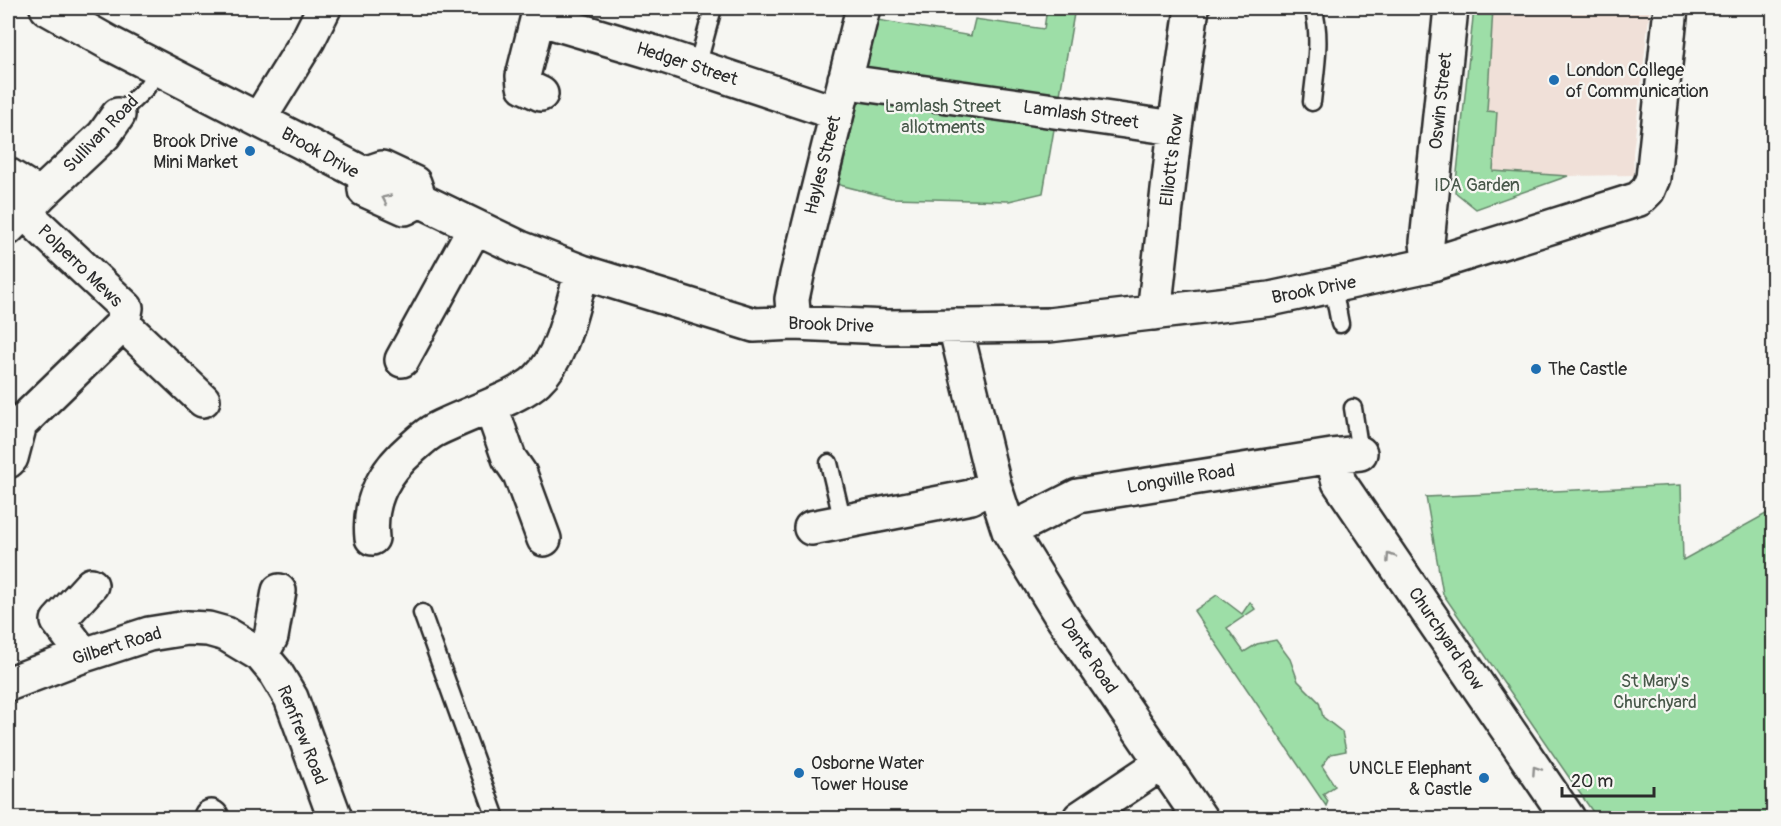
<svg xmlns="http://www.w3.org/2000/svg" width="1781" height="826" viewBox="0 0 1781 826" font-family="Pangolin,sans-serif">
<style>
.built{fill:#f0e0d8}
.green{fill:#9ddea7;stroke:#648469;stroke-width:1.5}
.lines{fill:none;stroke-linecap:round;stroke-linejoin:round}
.lane-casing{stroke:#2b2b2b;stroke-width:21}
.street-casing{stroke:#2b2b2b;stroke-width:38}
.lane{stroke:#f6f6f2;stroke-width:16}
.street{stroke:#f6f6f2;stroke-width:33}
.oneway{stroke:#90908e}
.poi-dot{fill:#1f6fb2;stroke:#f6f6f2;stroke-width:2}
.labels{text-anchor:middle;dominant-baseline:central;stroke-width:4.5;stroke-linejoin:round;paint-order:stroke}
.street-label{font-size:18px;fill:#2b2b2b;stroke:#f6f6f2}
.poi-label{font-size:18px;fill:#2b2b2b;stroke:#f6f6f2;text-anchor:start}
.park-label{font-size:18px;fill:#48584a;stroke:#f6f6f2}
</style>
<rect width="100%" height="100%" fill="#f6f6f2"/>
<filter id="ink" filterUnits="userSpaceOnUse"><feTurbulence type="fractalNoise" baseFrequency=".0167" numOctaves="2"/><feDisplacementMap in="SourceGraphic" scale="12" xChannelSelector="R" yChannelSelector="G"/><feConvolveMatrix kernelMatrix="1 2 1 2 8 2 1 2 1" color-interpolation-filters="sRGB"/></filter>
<g filter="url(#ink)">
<path class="built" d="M1474,8H1650L1633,153L1634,175L1568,176L1476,209L1455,192Z"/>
<path class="green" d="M1047,8H1075L1043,193L1009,201L891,198L840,185L839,182L878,20L971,36L975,19L1044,29Z
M1474,8H1493L1487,111L1497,112L1493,171L1568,176L1476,209L1455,192Z
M1681,485L1683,560L1773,510V818H1597L1443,594L1426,497Z
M1217,595L1242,614L1250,602L1255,609L1227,628L1244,652L1257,644L1276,640L1290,659L1298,681L1319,702L1323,717L1342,732L1346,751L1331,754L1322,766L1335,786L1323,794L1328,801L1326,806L1194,611Z"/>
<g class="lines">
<g class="lane-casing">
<path id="lane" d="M697,67L713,8
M1312,102C1315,71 1322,37 1313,8
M118,115L146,88L159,69
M1333,287L1340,324
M1353,408L1360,453
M829,463L843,522
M422,613L496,818"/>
</g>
<g class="street-casing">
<path id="street" d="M47,8L111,44L364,174
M540,8L523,76L524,86L541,94
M538,18L652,52L836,113
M845,79L862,84L1175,128
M259,119L308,40L324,8
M364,174L365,190L405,208L420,200
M364,174L382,168L414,183L420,200
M8,175L40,195
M420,200L520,248L582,272L754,325L794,323L887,327L1049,325L1270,299L1429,265L1639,199L1648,190L1653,178L1671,8
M24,212L126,308L123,324L203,400
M8,228L40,195L104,135L118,115
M1429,265L1427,242L1451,8
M1154,313L1175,128L1192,8
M794,323L792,299L797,275L863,8
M955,326L994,485L1009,531L1060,614L1200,818
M402,360L475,227
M491,407L509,458L520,474L544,539
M1332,456L1339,482L1568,818
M8,461L11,458L20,424L123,324
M811,528L971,497L994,485
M1009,531L1078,496L1332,456L1360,453
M372,538C368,499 385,471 413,447C420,441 427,434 435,430C459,418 485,409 510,397C519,392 529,388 537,380C564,355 571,307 582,272
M84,655L58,621L91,585
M261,655L271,637L279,591
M8,684L84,655L149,634L187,628L208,629L226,634L261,655L276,673L291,698L335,818
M211,817L212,818
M1080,818L1162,763"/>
</g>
<use href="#lane" class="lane"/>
<use href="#street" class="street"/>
</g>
<defs><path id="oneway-chevron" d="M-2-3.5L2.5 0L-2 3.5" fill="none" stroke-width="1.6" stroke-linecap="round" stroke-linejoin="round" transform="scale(1.5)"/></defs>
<g class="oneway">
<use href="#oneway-chevron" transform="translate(386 199) rotate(-155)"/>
<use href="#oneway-chevron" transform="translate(1390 557) rotate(-124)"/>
<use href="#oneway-chevron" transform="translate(1536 770) rotate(-124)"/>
</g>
</g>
<g class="poi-dot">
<circle cx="1554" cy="80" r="6"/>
<circle cx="250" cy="151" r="6"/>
<circle cx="1536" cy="369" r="6"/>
<circle cx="799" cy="773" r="6"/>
<circle cx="1484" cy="778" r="6"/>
</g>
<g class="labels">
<g class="street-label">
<text transform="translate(687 64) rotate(18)">Hedger Street</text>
<text transform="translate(1441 101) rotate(-84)">Oswin Street</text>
<text transform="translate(1081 115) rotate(8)">Lamlash Street</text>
<text transform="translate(101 134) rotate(-46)">Sullivan Road</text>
<text transform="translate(320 153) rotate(29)">Brook Drive</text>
<text transform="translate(1172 160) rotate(-83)">Elliott's Row</text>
<text transform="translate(823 165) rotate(-76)">Hayles Street</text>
<text transform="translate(80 266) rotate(44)">Polperro Mews</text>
<text transform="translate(1314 290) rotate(-11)">Brook Drive</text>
<text transform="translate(831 325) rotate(2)">Brook Drive</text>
<text transform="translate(1181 479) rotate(-9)">Longville Road</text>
<text transform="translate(1446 639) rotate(56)">Churchyard Row</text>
<text transform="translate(117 646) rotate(-17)">Gilbert Road</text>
<text transform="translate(1089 656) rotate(56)">Dante Road</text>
<text transform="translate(302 735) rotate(68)">Renfrew Road</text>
</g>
<g class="poi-label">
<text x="1566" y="70">London College<tspan x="1566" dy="21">of Communication</tspan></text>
<text x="238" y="141" text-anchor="end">Brook Drive<tspan x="238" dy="21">Mini Market</tspan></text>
<text x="1548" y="369">The Castle</text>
<text x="811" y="763">Osborne Water<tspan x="811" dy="21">Tower House</tspan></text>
<text x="1472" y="768" text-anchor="end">UNCLE Elephant<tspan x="1472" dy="21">&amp; Castle</tspan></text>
</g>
<g class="park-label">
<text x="943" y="106">Lamlash Street<tspan x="943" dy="21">allotments</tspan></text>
<text x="1477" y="185">IDA Garden</text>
<text x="1655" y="681">St Mary's<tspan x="1655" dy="21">Churchyard</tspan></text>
</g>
</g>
<rect width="1781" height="826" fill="none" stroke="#f6f6f2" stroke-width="30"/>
<rect x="15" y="15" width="1751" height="796" fill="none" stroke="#2b2b2b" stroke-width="2" filter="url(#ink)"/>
<path d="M1562 787v9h92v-9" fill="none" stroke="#2b2b2b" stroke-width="3"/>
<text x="1571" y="787" font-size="18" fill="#2b2b2b" stroke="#f6f6f2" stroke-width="4.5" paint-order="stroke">20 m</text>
</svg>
